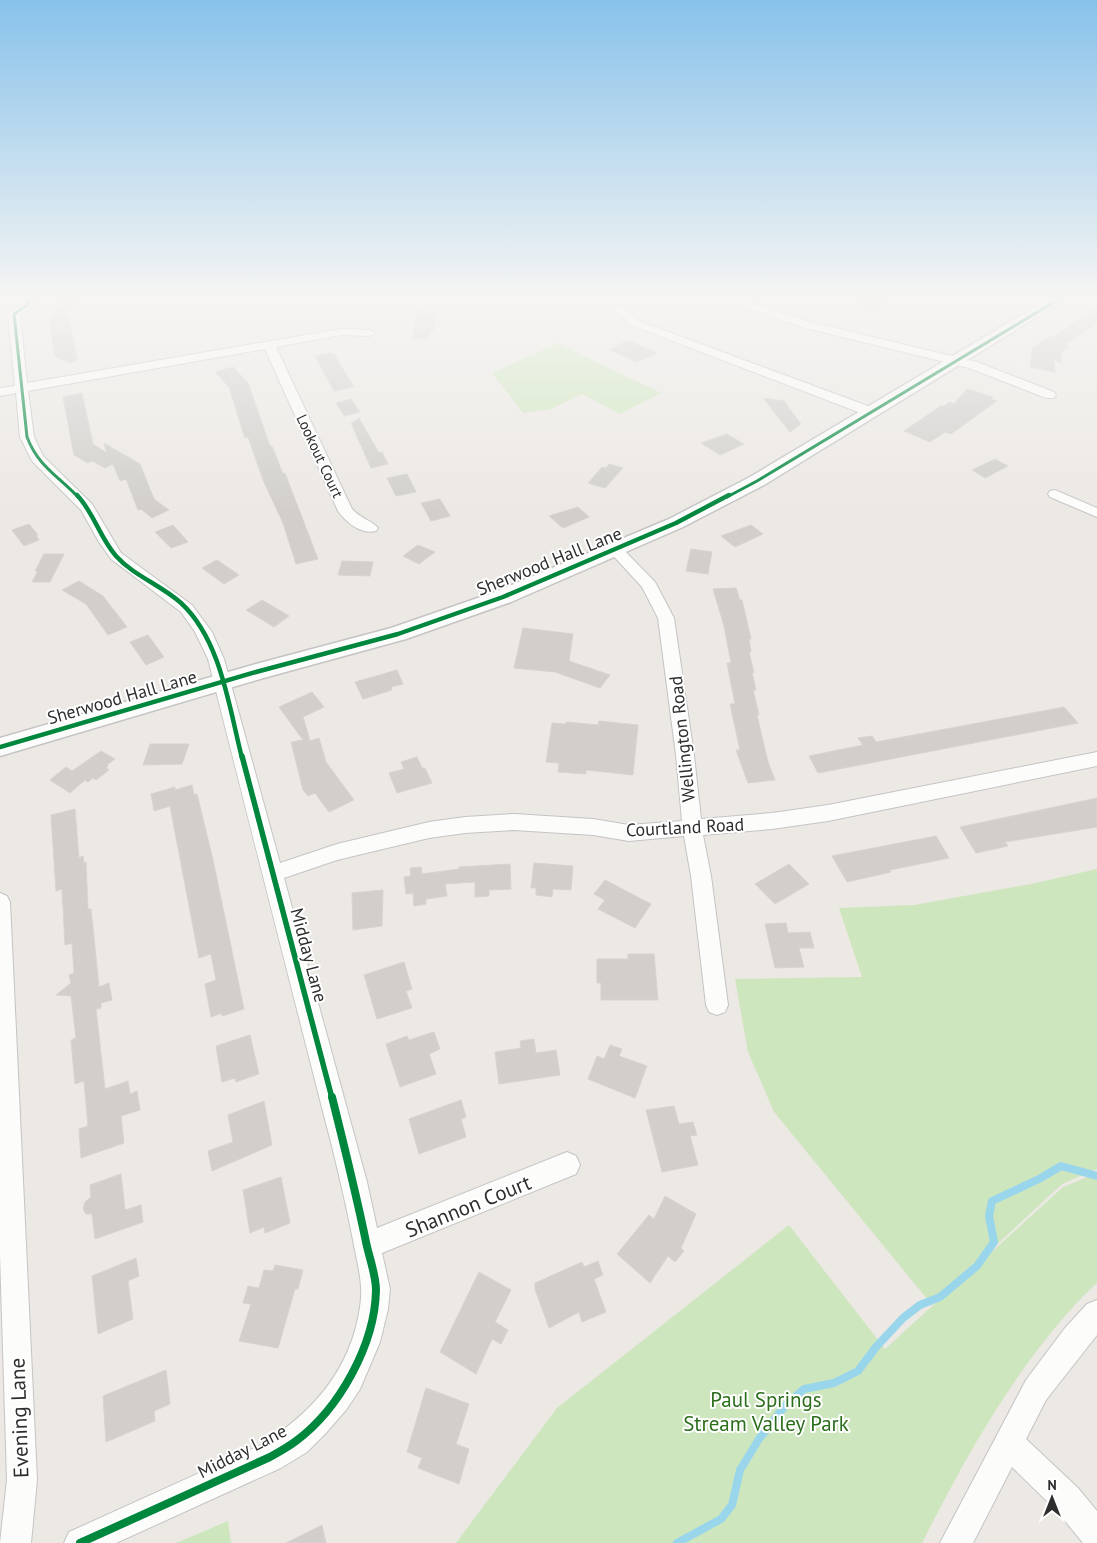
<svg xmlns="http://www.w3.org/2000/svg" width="1097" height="1543" viewBox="0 0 1097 1543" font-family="'PT Sans',sans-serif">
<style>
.green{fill:#cee6be}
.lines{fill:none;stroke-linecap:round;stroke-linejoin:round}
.stream{stroke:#99d6ec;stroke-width:8}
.building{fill:#d1cecb;stroke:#d7d4d0}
.minor-casing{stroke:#c5c4c5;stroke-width:2}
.secondary-casing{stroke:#c5c4c5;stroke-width:3}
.minor{fill:#fcfcfb;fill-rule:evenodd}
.secondary{fill:#fcfcfb;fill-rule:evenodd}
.cycleway-far3-casing{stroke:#fff;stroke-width:5}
.cycleway-far2-casing{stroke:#fff;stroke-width:7}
.cycleway-far1-casing{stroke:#fff;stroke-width:9}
.cycleway-casing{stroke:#fff;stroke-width:11}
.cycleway-far3{stroke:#00873e;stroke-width:3}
.cycleway-far2{stroke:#00873e;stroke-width:4.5}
.cycleway-far1{stroke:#00873e;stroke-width:5.5}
.cycleway{stroke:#00873e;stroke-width:8}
.labels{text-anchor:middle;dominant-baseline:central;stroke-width:4;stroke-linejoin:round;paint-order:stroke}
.far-street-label{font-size:15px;fill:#2e2e2e;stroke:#fff}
.street-label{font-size:18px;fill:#2e2e2e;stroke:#fff}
.near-street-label{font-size:21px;fill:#2e2e2e;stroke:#fff}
.near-park-label{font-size:21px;fill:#2c6e1b;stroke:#fff}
</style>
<rect width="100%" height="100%" fill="#ece8e4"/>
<path class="green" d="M558,343L661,393L620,414L582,394L551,409L523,413L492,373Z
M1097,869V1169L1062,1184L932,1305L774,1112L748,1052L735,979L862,977L839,908L914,905L1031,884Z
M1097,1173V1283C1078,1300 1062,1319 1046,1339C996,1402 958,1472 922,1543H456L557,1408L789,1225L885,1349L1063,1187Z
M228,1521L231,1543H176Z"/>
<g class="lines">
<path class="stream" d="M677,1543L721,1519L732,1505L740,1470L759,1439L784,1407L804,1389L834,1383L858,1371L876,1347L903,1318L920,1305L940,1297L977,1266L994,1242L989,1216L992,1201L1039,1179L1061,1166L1097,1176"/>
</g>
<path class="building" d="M63,296H77L79,309L68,310L77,360L70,363L55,357L49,320Z
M859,296H879L883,310L864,311Z
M1097,307V323L1065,345L1070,347L1061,352V364L1054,358L1055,372L1030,367L1032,348L1051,336L1053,337Z
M417,309L435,314L434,331H429V339H413Z
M628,340L657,353L637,362L609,350Z
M329,353L334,354L354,387L334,391L315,356Z
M233,367L248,383L270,446H272L283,474L285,473L318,559L296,564L283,523L263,480L248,437L245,438L229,387L215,372Z
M967,389L993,397L991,399L997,401L951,434L945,432L930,442L904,431L942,405L944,406L950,402L954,404Z
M82,393L93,444L107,453L104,443L140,464L154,499L169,510L152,518L141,509L138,510L126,479L120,481L113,464L105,468L92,461L88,463L74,455L63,397Z
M763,398L784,401L801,424L790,432Z
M351,399L360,412L344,416L336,403Z
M359,418L379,453L382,452L388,464L371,468L351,423Z
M727,434L744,444L720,455L701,443Z
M995,459L1008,466L985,478L972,470Z
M609,464L623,468L605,488L588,483L602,467L606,468Z
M407,474L416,492L396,496L387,478Z
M440,499L450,516L431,521L421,503Z
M578,507L589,517L563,528L549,516Z
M29,524L38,535H36L39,540L24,546L12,530Z
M173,525L188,542L171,548L155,532Z
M751,525L763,534L735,547L721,536Z
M418,545L435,552L419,564L403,556Z
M691,549L712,552L708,574L686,571Z
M44,554H64L50,582H32L38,571H35Z
M217,560L239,575L224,584L202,568Z
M342,561L373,562L370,576L338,575Z
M79,581L103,596L127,627L108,635L86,604L62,590Z
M736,588L740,600H742L751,639H749L751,652H749L754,673H752L756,690H753L759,715H757L768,762L775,780L748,783L736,750H740L730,704H735L727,663H731L724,626L713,589Z
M262,600L289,616L274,627L246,610Z
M523,628L573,634L569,661L610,675L600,688L555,672L514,668Z
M148,635L164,657L146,665L130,642Z
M397,670L403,684L391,687L392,690L363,699L355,682Z
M312,692L324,707L303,717L310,741L319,738L326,762L354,800L329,812L315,793L308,796L303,790L291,742L303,740L279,707Z
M1064,707L1078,723L818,773L809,756L863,745L858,738L872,736L876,742Z
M599,721L638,725L633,775L586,770V774L558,772L559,763L546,762L552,723L566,724V722L598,725Z
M150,744H189L182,764L143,765Z
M101,751L115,759L107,765L108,766L106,768L109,770L96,780L93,778L88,782L85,780L70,793L50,780L66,767L72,771Z
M417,757L422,768H425L432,783L397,793L389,773L404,769L401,762Z
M192,785L194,795L197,794L213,860L244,1009L222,1016V1013L211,1017L205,984L216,980L211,954L199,958L170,806L154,811L151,794L175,787V790Z
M1097,798V827L1005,842L1008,846L976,853L960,827Z
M75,809L79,858L83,856L84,863L86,862L88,909H91L99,987L109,983L112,1000L101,1003V1008L96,1009L105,1089L128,1081L130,1094L137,1091L140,1110L121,1116L124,1143L81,1158L79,1129L88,1126L84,1081L75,1084L71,1040L76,1038L71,996L56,995L71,983L69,975L74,973L72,943L65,945L62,889L56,891L51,815Z
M936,836L949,858L890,870L891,872L847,882L832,856Z
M534,863L573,866L571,890L553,889L552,897L536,895V888H531Z
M510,864L511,889L489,890V896L475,897V882L445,884L447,896L426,899V904L414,906L413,893L406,894L404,877L411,876L410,868L421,867L422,874L459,869V867Z
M789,864L809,884L775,904L755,884Z
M605,880L651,904L635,928L598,909L605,900L594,894Z
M383,890L382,926L353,930L352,893Z
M786,923L788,933L810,932L814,948H799L804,967L775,968L765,924Z
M628,954H654L658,1000H601V983H597V959H628Z
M404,962L412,989L406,991L412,1008L377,1019L364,975Z
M434,1032L440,1049L429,1054L436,1074L400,1087L386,1044L407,1036L409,1040Z
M250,1035L259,1074L236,1082L235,1078L222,1082L216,1046Z
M534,1039L536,1053L556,1050L560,1075L499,1084L495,1052L521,1048L520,1041Z
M610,1045L622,1049L619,1056L647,1066L635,1098L588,1079L597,1056L604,1059Z
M461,1100L466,1117L461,1119L466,1137L419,1154L409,1119Z
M264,1101L272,1145L212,1171L208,1151L233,1142L228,1115Z
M674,1106L679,1124L693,1122L697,1135L690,1136L698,1165L662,1172L646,1110Z
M121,1174L125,1210L141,1205L143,1222L95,1239L92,1214H86L83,1209L85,1202L91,1197L90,1185Z
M281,1177L290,1223L265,1233L264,1227L250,1233L243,1190Z
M665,1196L696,1214L681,1248L684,1251L675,1262L668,1256L650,1283L617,1254L649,1215L654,1219Z
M136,1258L139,1276L128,1281L133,1319L98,1334L92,1276Z
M598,1261L603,1275L594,1279L606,1312L582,1322L579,1312L549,1328L535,1289V1283L582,1262L584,1267Z
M275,1265L303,1270L298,1289H295L278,1348L239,1341L251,1304L243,1303L248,1286L259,1288L264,1270L273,1271Z
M479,1272L511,1290L495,1322L508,1330L501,1344L492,1339L476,1374L440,1352Z
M166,1370L170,1404L154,1411L155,1421L106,1442L103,1396Z
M426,1388L469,1404L456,1444L469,1449L459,1484L418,1468L422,1458L407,1452Z
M322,1525L326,1543H286Z"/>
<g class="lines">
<g class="minor-casing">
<path id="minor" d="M23,296H33L31,307L20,315L27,383L341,329L370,330L376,333L370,336L341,335L276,347L352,509C361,519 371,520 378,528L376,531C361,535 346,522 338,511L265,349L28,391L34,437L43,456L92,504L121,553L192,605L212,632L224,659L280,863L337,844L429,822L465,817L514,814L593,819L629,825L682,821L676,755L658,618L642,587L607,549L610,546H620L655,582L674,618L694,755L701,819L772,813L828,805L1097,752V766L828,821L772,829L703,835L711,876L728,1005L725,1012L717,1015L709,1012L706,1005L691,876L684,836L629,841L593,835L514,830L465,833L429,838L337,860L284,878L367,1182L377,1228L567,1152L576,1156L580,1165L576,1174L382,1253L390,1289L388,1309L380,1342L360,1389L346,1410L325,1434L307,1452L281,1468L116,1543H64L69,1532L259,1446C312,1414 351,1370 360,1307C364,1284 357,1263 353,1240C344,1194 333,1149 321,1104C283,955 245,807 208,659L195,632L181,612L111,559L99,542L81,510L32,461L20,437L16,393L0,396V388L15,386L8,314L22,304Z
M714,296H731L810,322L977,362L1054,392L1056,395L1054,398H1046L969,368L802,327Z
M617,305L621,306L639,321L876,409L877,412L876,415H866L631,325L611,308Z
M1055,490L1097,508V517L1050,497L1048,494L1050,491Z
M0,893L7,896L10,902L37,1480L31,1543H0L7,1480L0,1254Z
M1097,1300V1335L1046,1400L1026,1439L1078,1488L1097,1511V1543H1083L1056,1510L1012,1467L973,1543H940L1026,1380L1065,1328L1087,1304Z"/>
</g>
<g class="secondary-casing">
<path id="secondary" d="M1053,296H1071L764,485L683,527L511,602L406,639L260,679L0,756V738L256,664L391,628L495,592L669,519L750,477Z"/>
</g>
<use href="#minor" class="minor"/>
<use href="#secondary" class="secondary"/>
<g class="cycleway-far3-casing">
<path id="cycleway-far3" d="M28,296L27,305L14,314L27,437C38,466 57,475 78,497
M727,497L757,481L1064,296"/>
</g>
<g class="cycleway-far2-casing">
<path id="cycleway-far2" d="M77,495C94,513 100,538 116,556C134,576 161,585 181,603C221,640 229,707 242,758
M0,747L256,672L398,634L503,597L676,523L729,495"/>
</g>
<g class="cycleway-far1-casing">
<path id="cycleway-far1" d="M242,756L332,1098"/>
</g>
<g class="cycleway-casing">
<path id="cycleway" d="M80,1543L270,1457C279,1452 288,1447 296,1441C339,1409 375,1345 376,1290C376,1275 369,1257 366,1242C356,1193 344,1145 332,1097"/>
</g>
<use href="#cycleway-far3" class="cycleway-far3"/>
<use href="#cycleway-far2" class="cycleway-far2"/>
<use href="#cycleway-far1" class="cycleway-far1"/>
<use href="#cycleway" class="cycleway"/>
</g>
<linearGradient id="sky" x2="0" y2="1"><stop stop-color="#88c2ea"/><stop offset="0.58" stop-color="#f6f5f3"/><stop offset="1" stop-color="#f6f5f3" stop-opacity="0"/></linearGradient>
<rect width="1097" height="512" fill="url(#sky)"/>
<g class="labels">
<g class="far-street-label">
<text transform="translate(320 456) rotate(65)">Lookout Court</text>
</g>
<g class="street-label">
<text transform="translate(549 561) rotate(-22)">Sherwood Hall Lane</text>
<text transform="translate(122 697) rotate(-16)">Sherwood Hall Lane</text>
<text transform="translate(682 739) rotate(-96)">Wellington Road</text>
<text transform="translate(685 827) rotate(-3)">Courtland Road</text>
<text transform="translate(309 955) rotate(75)">Midday Lane</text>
<text transform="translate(242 1451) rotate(-27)">Midday Lane</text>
</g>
<g class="near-street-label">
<text transform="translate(468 1206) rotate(-22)">Shannon Court</text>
<text transform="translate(19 1418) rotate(-92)">Evening Lane</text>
</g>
<g class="near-park-label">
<text x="766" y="1399">Paul Springs<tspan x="766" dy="24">Stream Valley Park</tspan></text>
</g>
</g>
<g transform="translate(1052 1498)" stroke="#ffffff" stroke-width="4" paint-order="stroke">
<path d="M0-4L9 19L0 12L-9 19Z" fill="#2e2e2e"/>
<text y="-8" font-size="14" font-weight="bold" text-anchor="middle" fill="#2e2e2e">N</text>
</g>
</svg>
